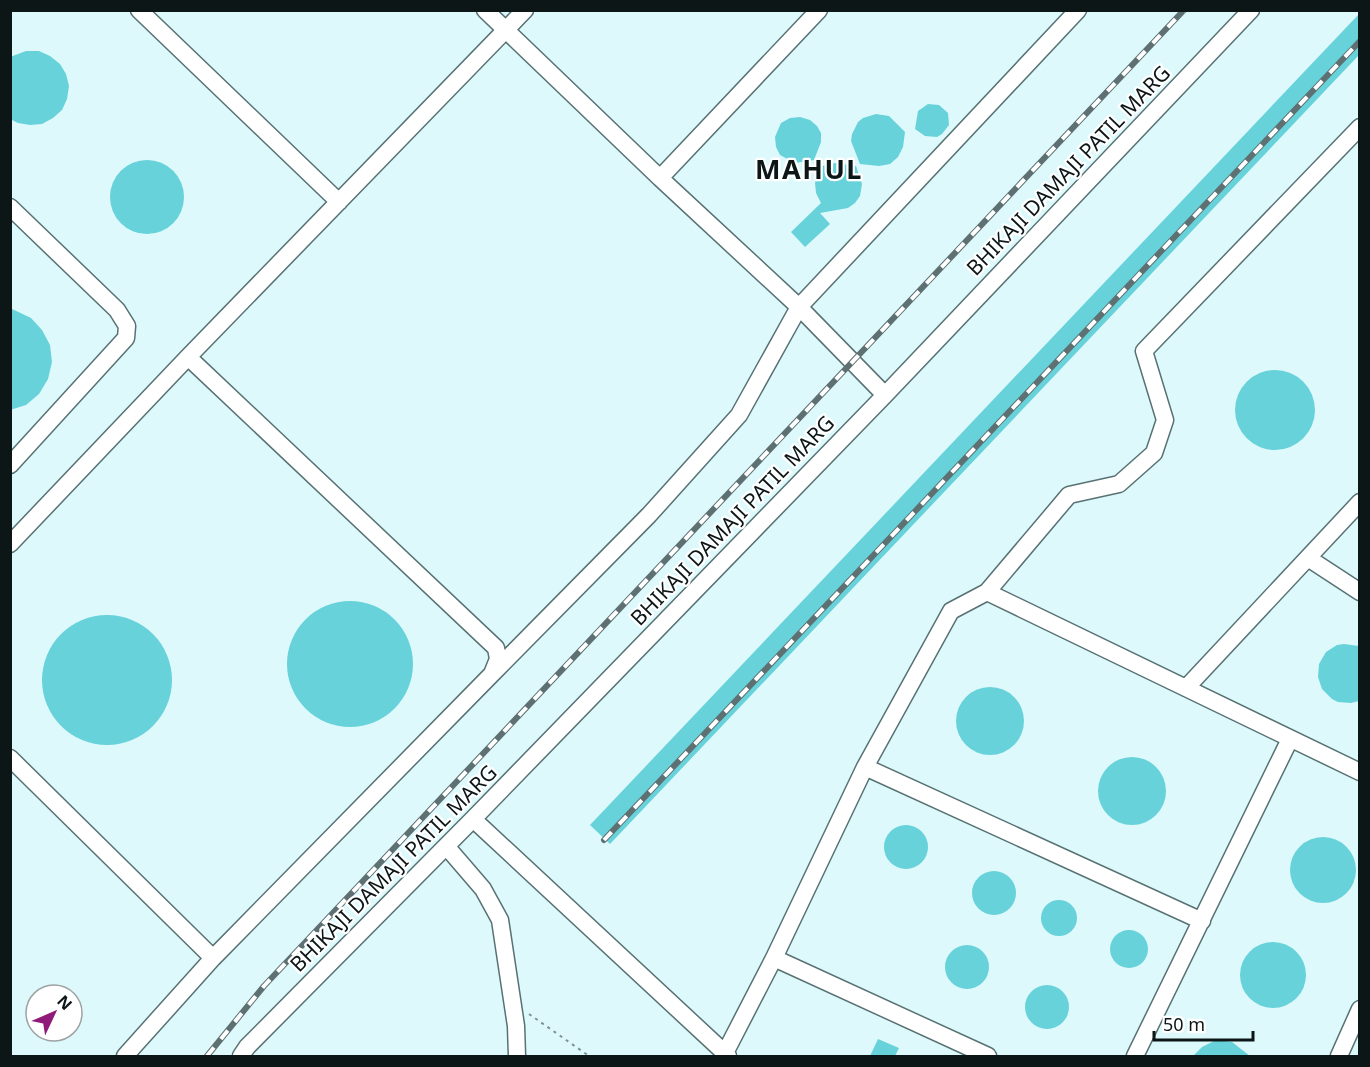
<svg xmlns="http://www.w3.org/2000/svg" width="1370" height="1067" viewBox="0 0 1370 1067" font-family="'Noto Sans',sans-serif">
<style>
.building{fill:#67d2da}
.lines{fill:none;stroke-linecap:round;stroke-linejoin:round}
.minor-casing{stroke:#587274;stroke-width:19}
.path{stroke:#7e9294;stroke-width:2;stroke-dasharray:3 4.5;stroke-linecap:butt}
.minor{stroke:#fff;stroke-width:16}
.rail-casing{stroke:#5f7072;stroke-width:6}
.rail{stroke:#fff;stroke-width:4;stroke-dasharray:11;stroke-linecap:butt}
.labels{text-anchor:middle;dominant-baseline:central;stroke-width:4.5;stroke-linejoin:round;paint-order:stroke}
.street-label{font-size:21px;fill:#0c1617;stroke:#fff}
.district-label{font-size:27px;font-weight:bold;letter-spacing:1.5px;fill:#0c1617;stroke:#fff}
</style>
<rect width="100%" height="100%" fill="#ddf9fc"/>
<path class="building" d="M1359,14V55L610,844L590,825Z
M26,51H39L50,56L60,64L66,74L69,86L67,99L62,110L53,118L42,124L30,125L18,123L10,119V57Z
M928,104L939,105L948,113L949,125L942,134L937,137L925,136L915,129L918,111Z
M876,114L889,116L905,132L903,147L898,157L890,164L879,166L860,164L851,141L852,134L858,122L863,118Z
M800,117L810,120L817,126L821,133V142L814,160L795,163L780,155L776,147L775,137L781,123L790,118Z
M110 197a37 37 0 1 1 74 0a37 37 0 1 1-74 0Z
M835,163L856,166L862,184L860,196L855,203L848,208L820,213L830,224L805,247L791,232L821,203L816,193L815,183L822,166Z
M10,308L31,318L42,330L50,345L52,362L48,379L39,394L26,405L10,410Z
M1235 410a40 40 0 1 1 80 0a40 40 0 1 1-80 0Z
M287 664a63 63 0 1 1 126 0a63 63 0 1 1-126 0Z
M42 680a65 65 0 1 1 130 0a65 65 0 1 1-130 0Z
M1344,644L1359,646V701L1351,703L1338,702L1332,699L1322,689L1318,677L1319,664L1326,652L1337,645Z
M956 721a34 34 0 1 1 68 0a34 34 0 1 1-68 0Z
M1098 791a34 34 0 1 1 68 0a34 34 0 1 1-68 0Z
M884 847a22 22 0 1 1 44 0a22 22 0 1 1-44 0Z
M1290 870a33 33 0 1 1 66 0a33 33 0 1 1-66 0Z
M972 893a22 22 0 1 1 44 0a22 22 0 1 1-44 0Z
M1041 918a18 18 0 1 1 36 0a18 18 0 1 1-36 0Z
M1110 949a19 19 0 1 1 38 0a19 19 0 1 1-38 0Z
M1240 975a33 33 0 1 1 66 0a33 33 0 1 1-66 0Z
M945 967a22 22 0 1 1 44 0a22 22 0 1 1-44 0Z
M1025 1007a22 22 0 1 1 44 0a22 22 0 1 1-44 0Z
M878,1039L899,1048L895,1056H870Z
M1216,1040L1232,1042L1250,1056H1193L1202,1047Z"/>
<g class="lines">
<g class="minor-casing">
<path id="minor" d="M139,10L339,202
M485,10L660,178L819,10
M660,178L799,307L885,395
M10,207L117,310L127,326L126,338L10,465
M10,544L188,357L525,10
M1308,558L1360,592
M987,592L1360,772
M493,673L649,515L739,415L799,307L1078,10
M1186,688L1360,502
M10,758L213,958
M865,767L1202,921
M473,819L728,1056
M446,846L483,889L500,920L516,1026L517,1056
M774,958L988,1056
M725,1053L774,958L865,767L951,611L987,592L1069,495L1119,484L1154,453L1165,420L1144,351L1360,127
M125,1056L213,958L492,674L498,659L496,648L188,357
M241,1056L247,1047L473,819L885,395L1251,10
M1135,1056L1290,739
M1339,1056L1360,1009"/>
</g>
<path class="path" d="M529,1014L589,1056"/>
<use href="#minor" class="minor"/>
<g class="rail-casing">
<path id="rail" d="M604,840L1360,41
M207,1056L264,986L1184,10"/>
</g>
<use href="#rail" class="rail"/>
</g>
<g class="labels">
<g class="street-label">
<text transform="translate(1068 170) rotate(-46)">BHIKAJI DAMAJI PATIL MARG</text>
<text transform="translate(732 520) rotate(-46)">BHIKAJI DAMAJI PATIL MARG</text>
<text transform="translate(393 868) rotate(-45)">BHIKAJI DAMAJI PATIL MARG</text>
</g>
<g class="district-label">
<text x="809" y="168">MAHUL</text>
</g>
</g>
<rect width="1370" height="1067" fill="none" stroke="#0c1617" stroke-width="24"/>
<g transform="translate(54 1013) rotate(46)"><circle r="28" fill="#ffffff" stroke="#9ea2a2" stroke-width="1.5"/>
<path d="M0-4.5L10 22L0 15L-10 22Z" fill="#901a79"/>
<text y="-9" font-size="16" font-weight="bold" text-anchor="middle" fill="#0c1617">N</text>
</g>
<path d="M1154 1031v9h99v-9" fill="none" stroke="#0c1617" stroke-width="3"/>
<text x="1163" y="1031" font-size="18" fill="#0c1617" stroke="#ffffff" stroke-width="4.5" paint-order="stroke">50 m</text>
</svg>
